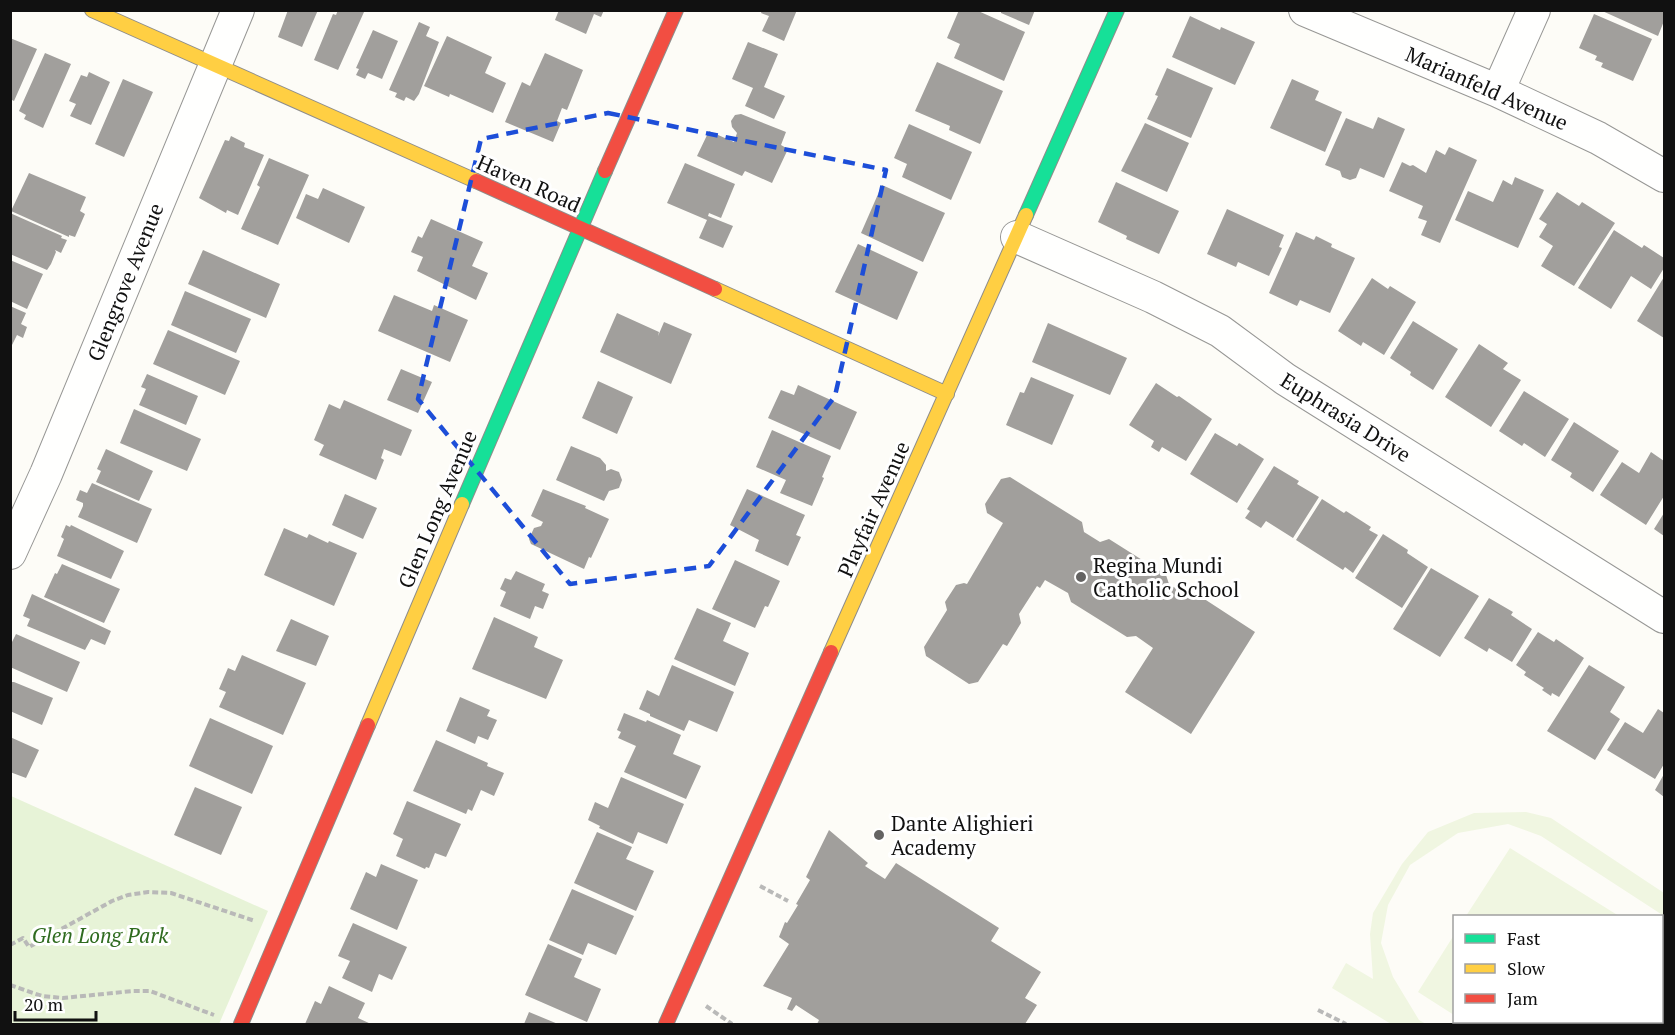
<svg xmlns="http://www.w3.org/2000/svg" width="1675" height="1035" viewBox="0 0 1675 1035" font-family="'PT Serif',serif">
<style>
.green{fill:#e7f3d7}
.pitch{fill:#f0f6e1}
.building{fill:#a19f9c}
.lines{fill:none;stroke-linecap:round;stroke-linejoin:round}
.street-casing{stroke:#979795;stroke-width:34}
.fast-casing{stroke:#8e8d8b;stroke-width:16}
.slow-casing{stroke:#8e8d8b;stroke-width:16}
.jam-casing{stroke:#8e8d8b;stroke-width:16}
.path{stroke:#b9b9b8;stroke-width:4;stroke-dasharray:6 3;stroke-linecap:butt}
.street{stroke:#fffffe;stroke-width:32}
.fast{stroke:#16e098;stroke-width:14}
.slow{stroke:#ffcf43;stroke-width:14}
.jam{stroke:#f24e42;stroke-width:14}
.marked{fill:none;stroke:#1d4ed8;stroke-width:4.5;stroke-dasharray:12 8;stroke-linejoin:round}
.poi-dot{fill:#646362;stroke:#fff;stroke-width:2}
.labels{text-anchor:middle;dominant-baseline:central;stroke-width:6;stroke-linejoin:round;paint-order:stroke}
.street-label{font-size:21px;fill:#111;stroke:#fff}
.poi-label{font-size:21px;fill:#111;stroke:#fff;text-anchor:start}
.park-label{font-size:21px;font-style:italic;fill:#2f6b1f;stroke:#fff}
</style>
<rect width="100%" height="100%" fill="#fdfcf7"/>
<path class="green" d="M11,796L268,911L219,1024H11Z"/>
<path class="pitch" d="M1526,812L1551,818L1664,893V916L1541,836L1508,824L1458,833L1410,865L1388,905L1381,943L1393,977L1419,1020L1426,1024H1391L1332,988L1346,963L1373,979L1370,934L1373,913L1402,864L1428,832L1474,813Z
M1510,848L1619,916H1466Z
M1454,935V1015L1418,992Z
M1662,944L1664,945V1024H1469L1465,1022H1662Z"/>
<path class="building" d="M288,10H318L302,47L278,37Z
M338,10H360L364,12L338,70L314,60L333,14L336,15Z
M559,10H604L601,17L594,14L586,34L555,20Z
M762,10H797L784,41L762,31L769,16L761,13Z
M959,10H976L1025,32L1004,81L954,58L960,44L947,38Z
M1001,10H1035L1029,25L1001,13Z
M1600,10H1664V21L1658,36Z
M1594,14L1652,39L1633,81L1601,67L1603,63L1595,60L1597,56L1579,48Z
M1190,16L1220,30L1221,27L1255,42L1235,85L1172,57Z
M419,22L430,27L426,36L439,42L419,94L414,101L406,97L404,101L395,97L397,93L389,90Z
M373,30L398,41L382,79L368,73L365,79L356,75L359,69L356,68Z
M447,36L492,57L485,73L506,83L493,113L450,94L449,97L424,86Z
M10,38L37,49L14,101L10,99Z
M748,42L778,54L764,87L785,96L774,119L745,106L753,88L732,79Z
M45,53L71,64L43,128L24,119L26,115L19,111Z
M545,53L583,70L567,110L562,108L557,121L561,123L553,142L505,122L522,82L530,86Z
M937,62L1003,91L980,144L949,130L950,126L915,111Z
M1167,68L1213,88L1191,138L1147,119L1158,96L1155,95Z
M89,72L110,82L91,125L70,116L76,104L69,101L81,75L87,77Z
M123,79L153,92L124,157L95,144Z
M1292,79L1319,91L1315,100L1342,112L1325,152L1270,128Z
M741,114L786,132L781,145L788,149L772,183L745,171L742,176L697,156L709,131L734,142L737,133L732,127L731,121L735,115Z
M1378,117L1405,129L1384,178L1360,168L1356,178L1350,180L1342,177L1340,171L1325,165L1346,118L1373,129Z
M1145,123L1189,143L1167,192L1121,171Z
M909,124L972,152L951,200L902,177L907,164L894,158Z
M231,136L245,143L244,147L264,155L238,215L227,210L226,213L199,198L225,140L229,141Z
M1449,147L1477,160L1440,243L1421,235L1427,221L1418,218L1423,206L1389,191L1402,162L1410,166L1413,165L1426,173L1436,150L1445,155Z
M269,158L309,175L278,245L241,229L260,187L257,185Z
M685,163L735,184L721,218L709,213L708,216L733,226L723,248L699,238L707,220L667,203Z
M29,173L86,197L80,211L85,214L75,237L69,235V237L11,211Z
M1515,177L1544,190L1518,248L1455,220L1468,191L1493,202L1503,180L1512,185Z
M1116,182L1179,211L1159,254L1126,239L1127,236L1098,222Z
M882,185L945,213L923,262L861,233Z
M323,188L365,207L349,243L296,218L306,194L318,199Z
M1557,192L1579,206L1582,202L1615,223L1574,286L1541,266L1553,246L1539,237L1547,224L1539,219Z
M1227,209L1284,235L1279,247L1282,248L1269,276L1238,262L1236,267L1207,254Z
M10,213L62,236L61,238L67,240L61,253L55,250L56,252L51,264L47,270L10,254Z
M431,219L483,242L472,266L488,273L476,300L417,271L423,257L411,252L418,236L422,238Z
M1614,230L1642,248L1644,245L1664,258V268L1651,289L1631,276L1611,309L1578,288Z
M1296,232L1314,240L1316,236L1332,244L1331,247L1355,258L1330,313L1300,300L1297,306L1269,293Z
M858,244L918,272L897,320L835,292Z
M203,250L280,284L266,318L188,284Z
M10,260L43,274L27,309L10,301Z
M1664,277V338L1637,321Z
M1372,278L1388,289L1390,286L1416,302L1384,355L1363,342L1361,346L1338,331Z
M185,291L251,319L236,353L171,325Z
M394,295L432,311L434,305L468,320L450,362L378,331Z
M10,306L26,313L21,324L27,327L23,338L17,335L10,349Z
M617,313L659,332L658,336L664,322L692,334L671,384L600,352Z
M1413,321L1458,349L1433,390L1410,375L1411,372L1390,358Z
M1048,323L1127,358L1110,395L1032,362Z
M168,330L240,361L225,395L153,364Z
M1479,344L1508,363L1503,369L1521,380L1491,427L1445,397Z
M401,369L432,382L418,413L387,400Z
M147,374L198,396L186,425L139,405L146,389L141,387Z
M1031,377L1074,395L1052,445L1006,425L1020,392L1024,393Z
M598,381L633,397L617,434L582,418Z
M1156,383L1177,397L1179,396L1212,419L1186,461L1162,447L1159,452L1151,447L1154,441L1129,425Z
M798,385L857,412L840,450L768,418L781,390L794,395Z
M1524,391L1569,419L1545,457L1524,443L1522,446L1499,431Z
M344,400L412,430L401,456L384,449L381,458L384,460L376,480L319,455L324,445L314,440L329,404L340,409Z
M134,409L201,439L187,471L120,443Z
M1574,422L1619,451L1593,492L1570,477L1572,473L1551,460Z
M772,430L831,456L822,477L824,478L812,506L780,493L786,480L756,467Z
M1215,433L1237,446L1239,443L1264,459L1237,503L1190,474Z
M571,446L600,458L606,465V471L611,469L619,472L622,480L619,488L609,491L604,501L556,480Z
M106,449L153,471L139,501L96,482L101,471L97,469Z
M1651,452L1664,461V496L1646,525L1600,495L1622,462L1639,473Z
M1274,466L1299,481L1297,484L1319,497L1293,538L1266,521L1261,528L1245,518L1250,511L1247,509Z
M1010,477L1082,522L1084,532L1100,542L1109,539L1166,575L1169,584L1186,595L1189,589L1255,632L1191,734L1125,692L1153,648L1136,636L1127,637L1071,602L1068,593L1045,580L1040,588L1037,586L1019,614L1021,623L1007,646L1003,644L978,682L969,684L926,656L924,647L947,610L945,602L956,585L964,583L967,584L1003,523L987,513L985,504L1001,479Z
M92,483L152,509L137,543L78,517L83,506V503L76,500L80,490L87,493Z
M543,489L586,506L585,508L609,519L591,558L589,557L584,569L531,544L529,539L534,528L541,526L543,522L531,516Z
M747,489L805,515L796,535L801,537L788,566L755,551L759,540L730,525Z
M345,494L377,508L363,539L332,525Z
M1322,499L1344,513L1346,511L1371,527L1369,530L1378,535L1353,573L1345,567L1343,570L1296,540Z
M1664,513V536L1654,529Z
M66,525L70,527L71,525L124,551L111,579L57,556L64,539L61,537Z
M284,528L307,538L309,534L328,543L329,541L357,553L334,606L264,575Z
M1383,534L1408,550L1407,553L1428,567L1402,608L1355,578Z
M735,560L780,581L768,607L765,606L755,628L712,609Z
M62,564L120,589L104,623L44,597L55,573L57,574Z
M1431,568L1479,596L1440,657L1393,629Z
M516,571L545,584L542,591L549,594L543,609L535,606L530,619L500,606L506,592L500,589L505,578L511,580Z
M32,594L111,631L105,645L91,639L85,650L27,626L30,619L23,616Z
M1489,598L1513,612L1511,615L1532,629L1512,662L1489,648L1487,652L1464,638Z
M697,608L731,623L723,641L749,653L735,686L674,659Z
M494,617L538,637L534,647L563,660L546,699L472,669Z
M291,619L329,636L316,666L276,651Z
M1538,632L1554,642L1556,639L1584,658L1559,697L1552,693L1551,696L1542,690L1544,688L1524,675L1526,672L1516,665Z
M16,634L80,662L67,692L10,667V646Z
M242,655L306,683L283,735L219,707L226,692L219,689L228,668L235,671Z
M672,665L734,692L717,732L689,720L684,731L650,716V714L639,709L647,690L659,696Z
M1589,665L1625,687L1610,712L1620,719L1595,760L1547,731Z
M10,682H14L53,698L42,725L10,711Z
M460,697L490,710L487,716L497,720L488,740L478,736L475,744L446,731Z
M1658,709L1664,713V764L1655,779L1607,750L1625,722L1643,733Z
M624,713L646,722L647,720L681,735L673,754L701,766L686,799L624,772L636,746L618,738L621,732L617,730Z
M210,718L273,746L252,794L189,766Z
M10,737L39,750L26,778L10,772Z
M436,740L488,763L487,766L504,773L494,796L481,790L472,811L468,809L466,814L413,791Z
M1664,774V797L1655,790Z
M621,777L684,804L667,844L638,832L633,844L599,828L600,826L588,820L595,802L608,808Z
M195,787L242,807L221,855L174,835Z
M407,801L461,824L446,857L435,853L429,868L426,867L425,869L396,856L403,839L393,834Z
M829,830L868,863L865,866L885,879L896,863L999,928L991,941L1041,972L1025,998L1037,1005L1025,1024H817L819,1020L796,1005L792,1011L787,1009L792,998L763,986L789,944L779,937L785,922L787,923L798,905L796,904L810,880L806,877Z
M597,832L632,847L626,859L654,871L636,911L574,883Z
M381,864L418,880L397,930L350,909L366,872L376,877Z
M572,889L634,916L616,955L588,943L583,955L549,940Z
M353,923L407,947L392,980L379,974L372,992L342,978L350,961L338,956Z
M548,944L582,959L574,977L601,989L587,1022L525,995Z
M329,986L365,1003L358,1018L371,1024H305L315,1001L321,1004Z
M529,1012L558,1024H524Z"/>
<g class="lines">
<g class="street-casing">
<path id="street" d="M1305,10L1498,91L1598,138L1664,176
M1498,91L1534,10
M1017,237L1153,297L1220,331L1285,379L1664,617
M10,553L46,474L238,10"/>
</g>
<g class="fast-casing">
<path id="fast" d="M1026,215L1117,10
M462,504L605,171"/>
</g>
<g class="slow-casing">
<path id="slow" d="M92,10L476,181
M715,289L947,394
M831,652L1026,215
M368,725L462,504"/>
</g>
<g class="jam-casing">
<path id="jam" d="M605,171L676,10
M476,181L715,289
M241,1024L368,725
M666,1024L831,652"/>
</g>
<path class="path" d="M760,886L788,901
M10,945L23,938L29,947L112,901L128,895L148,892L171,893L255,921
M10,985L42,996L63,998L133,991H150L214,1015
M706,1006L732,1024
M1318,1010L1346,1024"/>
<use href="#street" class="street"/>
<use href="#fast" class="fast"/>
<use href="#slow" class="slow"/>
<use href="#jam" class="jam"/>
</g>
<path class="marked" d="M608,113L886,170L835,396L709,566L570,584L418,399L481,139Z"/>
<g class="poi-dot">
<circle cx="1081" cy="577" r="6"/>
<circle cx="879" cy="835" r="6"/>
</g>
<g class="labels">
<g class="street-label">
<text transform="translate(1487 88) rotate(24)">Marianfeld Avenue</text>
<text transform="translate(529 183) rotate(24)">Haven Road</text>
<text transform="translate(125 282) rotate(-68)">Glengrove Avenue</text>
<text transform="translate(1346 417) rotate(32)">Euphrasia Drive</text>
<text transform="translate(437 509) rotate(-67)">Glen Long Avenue</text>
<text transform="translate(873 509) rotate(-66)">Playfair Avenue</text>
</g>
<g class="poi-label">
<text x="1093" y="565">Regina Mundi<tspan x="1093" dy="24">Catholic School</tspan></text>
<text x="891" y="823">Dante Alighieri<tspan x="891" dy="24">Academy</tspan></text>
</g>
<g class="park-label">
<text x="100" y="935">Glen Long Park</text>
</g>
</g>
<rect width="1675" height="1035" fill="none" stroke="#111111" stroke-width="24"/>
<rect x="1453" y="915" width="210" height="108" fill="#ffffff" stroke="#a0a0a0" stroke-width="1.5"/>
<rect x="1465" y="934" width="30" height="9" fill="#16e098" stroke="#a0a0a0" stroke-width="1.5"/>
<text x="1507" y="945" font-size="18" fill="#111111">Fast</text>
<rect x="1465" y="964" width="30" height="9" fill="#ffcf43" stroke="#a0a0a0" stroke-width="1.5"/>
<text x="1507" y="975" font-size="18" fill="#111111">Slow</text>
<rect x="1465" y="994" width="30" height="9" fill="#f24e42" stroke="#a0a0a0" stroke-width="1.5"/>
<text x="1507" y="1005" font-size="18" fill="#111111">Jam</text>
<path d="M15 1011v9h81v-9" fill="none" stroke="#111111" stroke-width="3"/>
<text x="24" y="1011" font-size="18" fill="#111111" stroke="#ffffff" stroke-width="4.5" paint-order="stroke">20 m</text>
</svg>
